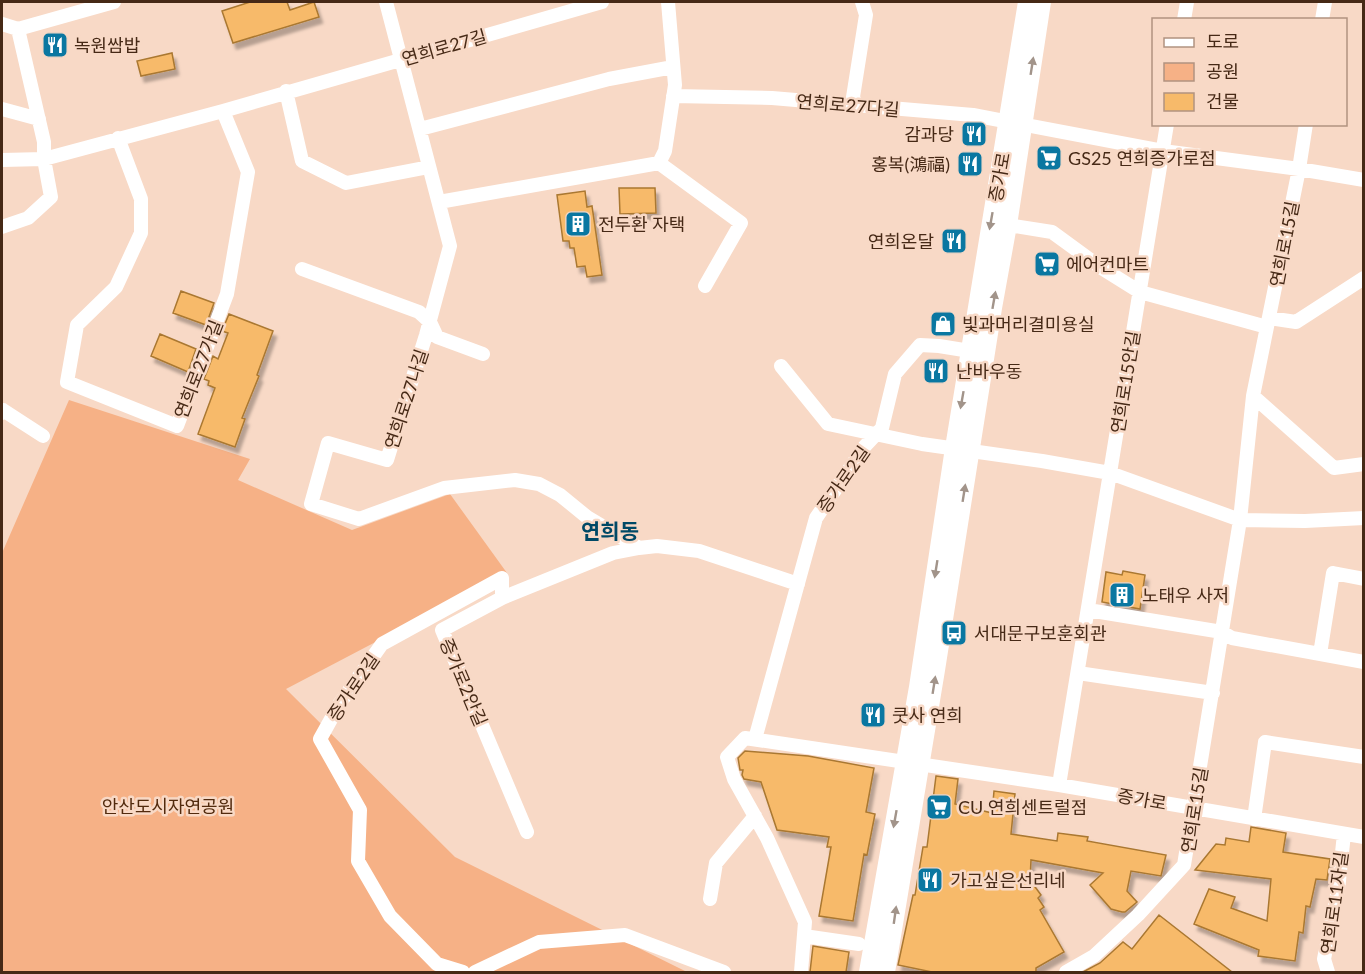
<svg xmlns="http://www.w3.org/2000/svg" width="1365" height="974" viewBox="0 0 1365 974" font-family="Lato,'Noto Sans KR',sans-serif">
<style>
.green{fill:#f6b186}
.building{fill:#f7ba6a;stroke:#aa7831;stroke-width:1.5;filter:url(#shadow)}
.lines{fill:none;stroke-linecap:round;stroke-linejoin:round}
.minor{stroke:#fff;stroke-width:14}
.secondary{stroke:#fff;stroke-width:18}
.oneway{fill:#a2948a}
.labels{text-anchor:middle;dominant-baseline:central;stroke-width:5;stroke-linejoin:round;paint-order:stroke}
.poi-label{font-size:18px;fill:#462916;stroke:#f8d9c6;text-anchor:start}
.street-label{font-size:18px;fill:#462916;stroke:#f8d9c6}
.park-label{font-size:18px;fill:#522a0d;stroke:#f8d9c6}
.quarter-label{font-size:21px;font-weight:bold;fill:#004966;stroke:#f8d9c6}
</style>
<defs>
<filter id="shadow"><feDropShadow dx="3.5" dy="6" stdDeviation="1.5" flood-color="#0004"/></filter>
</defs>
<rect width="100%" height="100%" fill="#f8d9c6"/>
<path class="green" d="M69,400L250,459L238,480L352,530L450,494L507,573L286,689L455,857L687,972H2V553Z"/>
<path class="building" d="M250,2H287L290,10L314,2L319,17L233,43L222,11Z
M172,53L175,69L141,76L137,61Z
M619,188H655L656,213L620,214Z
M585,191L587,207L592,206L602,275L587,277L585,266L577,267L574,248H570L569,241H563L557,195Z
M181,291L214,303L206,325L173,313Z
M229,314L273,331L257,375L259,376L242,418L245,419L235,447L198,434L215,388L208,385L209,381L204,379L213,356L218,359L228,333L222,331Z
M160,334L196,349L188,372L151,356Z
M1123,571L1145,575L1140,609L1102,602L1106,572L1122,575Z
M745,751L808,756L874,768L866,812L875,814L867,855L864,854L853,921L819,916L831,847H827L829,837L777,830L761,782L744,779L742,775L743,770H740L738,758Z
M936,776L958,779L955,804L992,813L994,791L1015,794L1011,834L1057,841L1058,833L1088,837L1087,841L1166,855L1161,876L1131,871L1127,891L1137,902L1125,912H1122L1111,909L1090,885L1103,873L1031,860L1030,880L1041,895L1038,898L1044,907L1040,910L1064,952L1036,968V972H932L898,965L913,895H915L923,847H927Z
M1251,827L1286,833L1283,852L1330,859L1327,880L1316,879L1310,907L1306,906L1303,933L1299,932L1295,961L1258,956L1259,950L1194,924L1209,889L1235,897L1231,908L1267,921L1271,879L1195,870L1216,844L1225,845L1226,838L1249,842Z
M1159,915L1232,972H1083L1100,963L1123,942L1132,949Z
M813,946L849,952L846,972H810Z"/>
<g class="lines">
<path class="minor" d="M386,2L450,246L426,335L387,460L328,443L311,504L359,519L444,488L515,480L539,484L560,495L587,517L639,548
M1184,20L1187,2
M1322,20L1325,2
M2,24L18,29L114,2
M286,91L302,161L346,183L429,167
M673,96L772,98L973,115L1163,151L1299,169L1364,180
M856,105L853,97L866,15L862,2
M2,109L39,119
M420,129L609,79L673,67
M118,138L141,199V233L116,287L77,325L67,382L177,426L227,294L248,172L223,111
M2,160L44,159L223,111L602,2
M659,163L665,151L675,85L668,2
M439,202L659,163L741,223L705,286
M1008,225L1052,232L1100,267L1140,292L1267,327
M2,227L28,218L51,197L44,159V142L18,29
M302,269L419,312L430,322L437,337L483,354
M1269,318L1296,322L1364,278
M781,366L828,424L922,444L1042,461L1110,473L1240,520L1305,521L1364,518
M1253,396L1334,468L1364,464
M2,413L3,410L43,436
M1088,610L1222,632L1232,638L1364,662
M1320,654L1333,573L1364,579
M1078,673L1213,693
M755,739L816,518L865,446L882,428L895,374L920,345L939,346L970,351
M1059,785L1167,124
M1254,819L1265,742L1364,757
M527,832L442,630L502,598L613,553L639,548L657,546L699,551L798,584
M710,899L716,863L755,816
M804,936L859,944
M463,972L437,964L390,916L358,861L360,810L320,739L340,703L382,644L502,578V598
M475,972L539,942L625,935L724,972
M801,972L805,922L767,838L734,779L727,757L745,738L1059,785L1364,837
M1066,972L1094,956L1138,915L1184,865L1240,520L1253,396L1299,169L1306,124
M1328,972L1324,959L1338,890L1344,834"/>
<path class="secondary" d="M868,972L918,687L954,448L1027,2
M886,972L936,670L993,308L1008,225L1042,2"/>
</g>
<defs><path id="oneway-solid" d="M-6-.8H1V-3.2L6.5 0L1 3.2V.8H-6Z" transform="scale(1.5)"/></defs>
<g class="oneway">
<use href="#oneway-solid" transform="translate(1032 66) rotate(-81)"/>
<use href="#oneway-solid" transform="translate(991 221) rotate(100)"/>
<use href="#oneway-solid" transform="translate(994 300) rotate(-80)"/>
<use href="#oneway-solid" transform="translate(962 400) rotate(100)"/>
<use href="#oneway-solid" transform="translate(964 493) rotate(-81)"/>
<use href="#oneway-solid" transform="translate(936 569) rotate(99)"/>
<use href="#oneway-solid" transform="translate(934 685) rotate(-81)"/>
<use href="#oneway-solid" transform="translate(895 819) rotate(100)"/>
<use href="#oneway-solid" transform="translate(895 915) rotate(-82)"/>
</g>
<defs>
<g id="restaurant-square" transform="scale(1.35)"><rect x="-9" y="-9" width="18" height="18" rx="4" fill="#0a77a1" stroke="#f8d9c6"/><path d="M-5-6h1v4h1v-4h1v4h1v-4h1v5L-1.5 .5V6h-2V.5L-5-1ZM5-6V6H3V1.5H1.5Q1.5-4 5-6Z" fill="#fff"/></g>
<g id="supermarket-square" transform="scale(1.35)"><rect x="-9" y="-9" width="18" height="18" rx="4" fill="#0a77a1" stroke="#f8d9c6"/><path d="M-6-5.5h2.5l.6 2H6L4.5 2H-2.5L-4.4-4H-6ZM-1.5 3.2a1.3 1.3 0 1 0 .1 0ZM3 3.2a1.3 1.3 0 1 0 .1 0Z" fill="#fff"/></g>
<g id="building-square" transform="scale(1.35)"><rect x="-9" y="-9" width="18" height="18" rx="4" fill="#0a77a1" stroke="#f8d9c6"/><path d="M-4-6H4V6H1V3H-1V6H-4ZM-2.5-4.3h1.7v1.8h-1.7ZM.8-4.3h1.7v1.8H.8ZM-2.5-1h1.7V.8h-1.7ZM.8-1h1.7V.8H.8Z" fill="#fff"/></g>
<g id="shop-square" transform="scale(1.35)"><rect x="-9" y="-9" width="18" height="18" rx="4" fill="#0a77a1" stroke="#f8d9c6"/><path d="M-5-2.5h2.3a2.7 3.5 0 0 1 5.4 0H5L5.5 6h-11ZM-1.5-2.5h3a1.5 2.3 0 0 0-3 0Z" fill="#fff"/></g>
<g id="bus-square" transform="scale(1.35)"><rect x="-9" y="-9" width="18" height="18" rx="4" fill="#0a77a1" stroke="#f8d9c6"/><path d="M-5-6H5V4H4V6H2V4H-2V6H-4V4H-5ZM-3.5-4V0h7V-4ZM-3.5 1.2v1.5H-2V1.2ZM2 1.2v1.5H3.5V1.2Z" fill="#fff"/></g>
</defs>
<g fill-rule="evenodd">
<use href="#restaurant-square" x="55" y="45"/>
<use href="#restaurant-square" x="974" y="134"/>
<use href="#supermarket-square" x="1049" y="158"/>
<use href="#restaurant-square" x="970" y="164"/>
<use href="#building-square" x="578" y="224"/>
<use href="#restaurant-square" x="954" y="241"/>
<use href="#supermarket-square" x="1047" y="264"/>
<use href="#shop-square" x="943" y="324"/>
<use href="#restaurant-square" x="936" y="371"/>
<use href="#building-square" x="1122" y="595"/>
<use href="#bus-square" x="954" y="633"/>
<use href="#restaurant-square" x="873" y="715"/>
<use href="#supermarket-square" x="939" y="807"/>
<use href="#restaurant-square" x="930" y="880"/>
</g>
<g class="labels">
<g class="poi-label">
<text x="74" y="45">녹원쌈밥</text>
<text x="954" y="134" text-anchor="end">감과당</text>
<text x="1068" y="158">GS25 연희증가로점</text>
<text x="950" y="164" text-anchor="end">홍복(鴻福)</text>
<text x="598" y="224">전두환 자택</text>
<text x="934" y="241" text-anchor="end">연희온달</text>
<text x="1066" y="264">에어컨마트</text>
<text x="962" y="324">빛과머리결미용실</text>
<text x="956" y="371">난바우동</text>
<text x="1142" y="595">노태우 사저</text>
<text x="974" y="633">서대문구보훈회관</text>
<text x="892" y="715">쿳사 연희</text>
<text x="958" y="807">CU 연희센트럴점</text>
<text x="950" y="880">가고싶은선리네</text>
</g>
<g class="street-label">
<text transform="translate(444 47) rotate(-16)">연희로27길</text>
<text transform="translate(848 105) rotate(5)">연희로27다길</text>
<text transform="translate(999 177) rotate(-80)">증가로</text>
<text transform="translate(1284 244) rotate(-79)">연희로15길</text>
<text transform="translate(198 369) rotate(-69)">연희로27가길</text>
<text transform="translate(1125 382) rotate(-81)">연희로15안길</text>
<text transform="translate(406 399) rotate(-72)">연희로27나길</text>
<text transform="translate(843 479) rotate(-55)">증가로2길</text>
<text transform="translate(464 682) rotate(67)">증가로2안길</text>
<text transform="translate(353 687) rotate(-56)">증가로2길</text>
<text transform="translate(1142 799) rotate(10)">증가로</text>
<text transform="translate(1194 810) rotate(-81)">연희로15길</text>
<text transform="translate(1334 903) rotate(-82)">연희로11자길</text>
</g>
<g class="park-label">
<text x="168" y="806">안산도시자연공원</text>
</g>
<g class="quarter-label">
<text x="610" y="530">연희동</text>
</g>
</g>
<rect width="1365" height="974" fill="none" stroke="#462916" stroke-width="6"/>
<rect x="1152" y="18" width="195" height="108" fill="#f8d9c6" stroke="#b19380" stroke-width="1.5"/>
<rect x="1164" y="38" width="30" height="9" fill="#ffffff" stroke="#b19380" stroke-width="1.5"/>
<text x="1206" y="48" font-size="18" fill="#462916">도로</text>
<rect x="1164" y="63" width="30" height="18" fill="#f6b186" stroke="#b19380" stroke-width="1.5"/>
<text x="1206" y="78" font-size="18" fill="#462916">공원</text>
<rect x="1164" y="93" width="30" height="18" fill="#f7ba6a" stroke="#b19380" stroke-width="1.5"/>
<text x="1206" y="108" font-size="18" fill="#462916">건물</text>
</svg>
